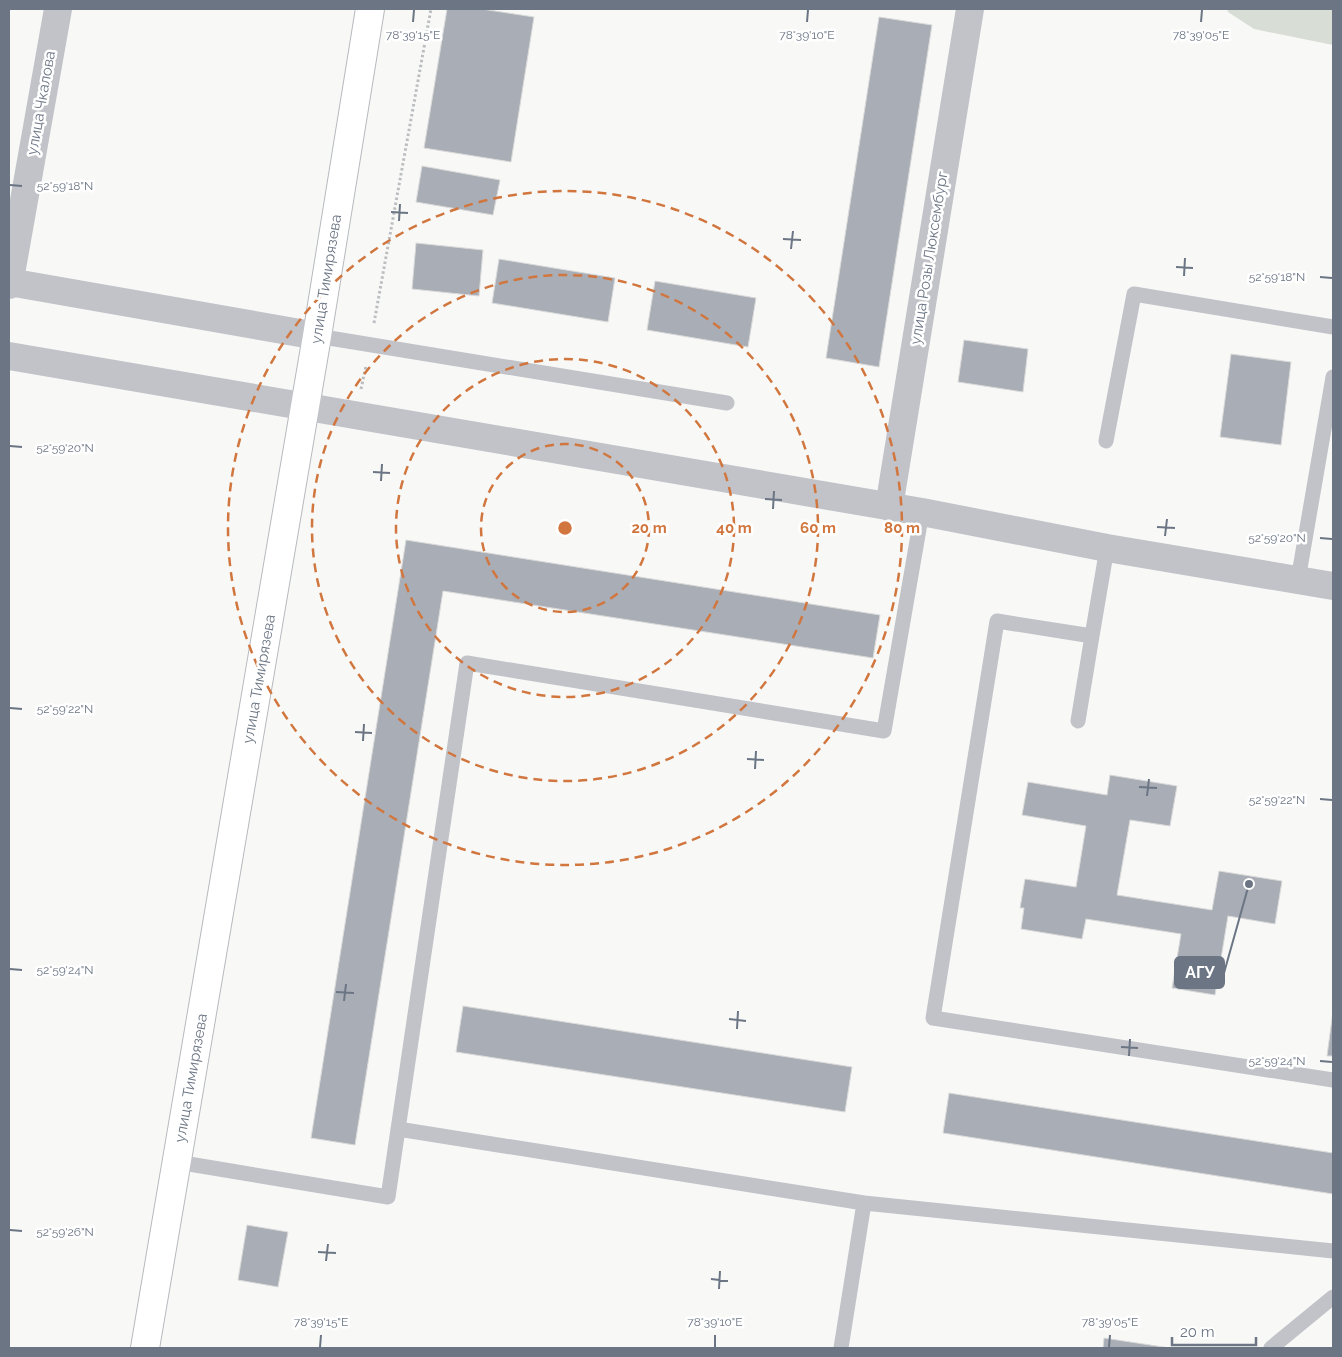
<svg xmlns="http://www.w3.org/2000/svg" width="1342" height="1357" viewBox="0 0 1342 1357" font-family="Raleway,sans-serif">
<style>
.green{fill:#d8ddd6}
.building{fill:#a9aeb6;stroke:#dadad9}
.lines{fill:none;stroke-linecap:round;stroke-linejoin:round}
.secondary-casing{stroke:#b6b9be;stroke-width:30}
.path{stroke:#bbbdc0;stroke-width:3;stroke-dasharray:2.5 2.5;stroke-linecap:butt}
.lane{stroke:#c1c3c8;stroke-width:15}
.street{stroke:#c1c3c8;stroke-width:28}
.secondary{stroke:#fff;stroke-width:28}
.ticks{fill:none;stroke:#6b7584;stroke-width:2}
.ring{fill:none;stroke:#d1763e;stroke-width:2.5;stroke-dasharray:9 6}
.labels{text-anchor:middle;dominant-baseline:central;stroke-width:5;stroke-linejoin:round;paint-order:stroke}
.street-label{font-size:15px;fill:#6b7584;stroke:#fff}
.ticks-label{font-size:12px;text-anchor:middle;fill:#6b7584;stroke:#fff;stroke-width:5;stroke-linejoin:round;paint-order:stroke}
.centre{fill:#d1763e;stroke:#fff;stroke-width:2.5}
.ring-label{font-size:15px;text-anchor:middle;font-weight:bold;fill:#d1763e;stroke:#fff;stroke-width:5;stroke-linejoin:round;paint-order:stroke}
.leader{fill:none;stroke:#6b7584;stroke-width:2}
.callout-dot{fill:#6b7584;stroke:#fff;stroke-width:2}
.callout{fill:#6b7584;stroke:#6b7584;stroke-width:2}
.callout-label{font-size:16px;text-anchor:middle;font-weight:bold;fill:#fff}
</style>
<rect width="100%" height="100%" fill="#f8f9f7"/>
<path class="green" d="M1227,9H1333V45L1254,29L1228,12Z"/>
<path class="building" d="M447,9H482L534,17L511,162L424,148Z
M879,17L932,25L879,367L826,358Z
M422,166L500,180L493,215L416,202Z
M416,243L483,250L479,296L412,289Z
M499,259L615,278L608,322L492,303Z
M655,281L756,298L748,347L647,330Z
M964,340L1028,349L1023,392L958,382Z
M1231,354L1291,362L1281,445L1220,437Z
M406,540L880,615L873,658L443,591L355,1145L311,1138Z
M1110,775L1177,786L1170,826L1130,820L1117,895L1212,910L1219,871L1282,881L1275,924L1228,916L1215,995L1172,988L1181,934L1086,919L1082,939L1021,929L1024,908H1020L1025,879L1076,887L1086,826L1022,815L1028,782L1107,795Z
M463,1006L852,1067L845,1112L456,1052Z
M1333,1011V1056H1327Z
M949,1093L1333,1153V1194L943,1133Z
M247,1225L288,1232L278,1287L238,1280Z
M1104,1338L1170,1348H1103Z"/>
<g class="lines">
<g class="secondary-casing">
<path id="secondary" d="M145,1348L317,336L370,9"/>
</g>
<path class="path" d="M374,323L431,9
M361,389L366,366"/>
<path class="lane" d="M317,336L727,403
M1106,441L1134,294L1333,327
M1298,580L1333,377
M1092,636L1107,548
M1078,721L1092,636L997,621L933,1018L1333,1080
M398,1129L864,1203
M177,1162L388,1197L467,663L884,731L922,512
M841,1348L864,1203L1333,1251
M1271,1348L1333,1297"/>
<path class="street" d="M9,282L317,336
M9,285L58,9
M9,356L922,512L1107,548L1333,586
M889,507L970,9"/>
<use href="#secondary" class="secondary"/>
</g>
<path class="ticks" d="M413,22L414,10M807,22L808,10M1201,22L1202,10M10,185L22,186M391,212L408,213M399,221L400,204M783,239L801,240M791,249L793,231M1176,267L1193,268M1184,276L1185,258M1320,277L1332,278M10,446L22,447M373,472L390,473M381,481L382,464M765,499L782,500M773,509L774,491M1157,527L1175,528M1165,536L1167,519M1320,538L1332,539M10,708L22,709M355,732L372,733M363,741L364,724M747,759L764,760M755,769L756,751M1139,787L1157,788M1147,796L1149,779M1320,799L1332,800M10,969L22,970M336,992L354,993M344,1001L346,984M729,1019L746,1021M737,1029L738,1011M1121,1047L1138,1048M1129,1056L1130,1039M1320,1061L1332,1062M10,1230L22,1231M318,1252L336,1253M326,1261L328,1244M711,1279L728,1281M719,1289L720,1271M320,1347L321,1335M715,1347V1335M1109,1347L1110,1335"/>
<g class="ring">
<circle cx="565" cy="528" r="84"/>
<circle cx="565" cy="528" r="169"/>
<circle cx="565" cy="528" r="253"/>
<circle cx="565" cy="528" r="337"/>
</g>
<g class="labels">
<g class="street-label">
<text transform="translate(41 103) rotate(-80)">улица Чкалова</text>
<text transform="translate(929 258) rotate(-81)">улица Розы Люксембург</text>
<text transform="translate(326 279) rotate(-81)">улица Тимирязева</text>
<text transform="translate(259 679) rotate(-80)">улица Тимирязева</text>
<text transform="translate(191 1078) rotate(-80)">улица Тимирязева</text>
</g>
</g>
<g class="ticks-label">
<text x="413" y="39">78°39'15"E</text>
<text x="807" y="39">78°39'10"E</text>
<text x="1201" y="39">78°39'05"E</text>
<text x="65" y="190">52°59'18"N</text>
<text x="1277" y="281">52°59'18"N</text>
<text x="65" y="452">52°59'20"N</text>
<text x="1277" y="542">52°59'20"N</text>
<text x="65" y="713">52°59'22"N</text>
<text x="1277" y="804">52°59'22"N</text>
<text x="65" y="974">52°59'24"N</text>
<text x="1277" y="1065">52°59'24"N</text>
<text x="65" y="1236">52°59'26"N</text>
<text x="321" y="1326">78°39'15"E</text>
<text x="715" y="1326">78°39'10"E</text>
<text x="1110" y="1326">78°39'05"E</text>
</g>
<circle cx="565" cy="528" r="8" class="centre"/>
<g class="ring-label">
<text x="649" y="533">20 m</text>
<text x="734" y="533">40 m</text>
<text x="818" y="533">60 m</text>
<text x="902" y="533">80 m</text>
</g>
<path class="leader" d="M1249 884L1224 973"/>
<circle class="callout-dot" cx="1249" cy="884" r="5"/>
<rect class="callout" x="1175" y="957" width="49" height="31" rx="5"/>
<g class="callout-label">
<text x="1200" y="978">АГУ</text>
</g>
<rect width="1342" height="1357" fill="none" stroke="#6b7584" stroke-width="20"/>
<path d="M1172 1337v8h84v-8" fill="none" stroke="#6b7584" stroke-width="2.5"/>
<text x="1180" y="1337" font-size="15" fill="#6b7584" stroke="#ffffff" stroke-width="4" paint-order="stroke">20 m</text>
</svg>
